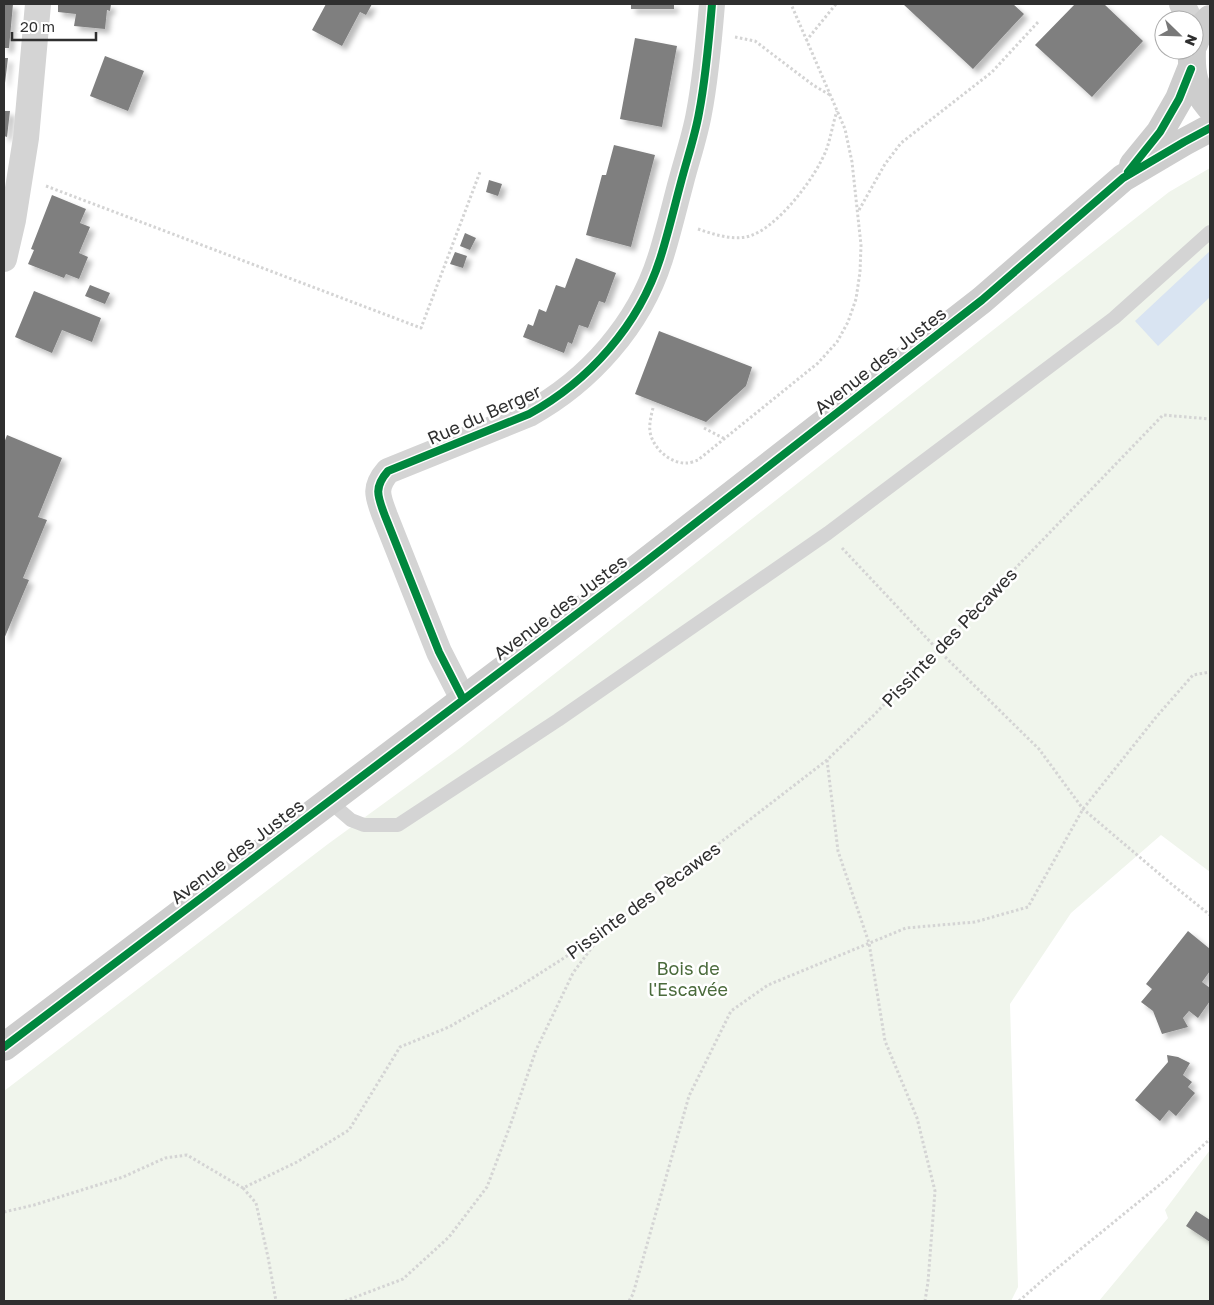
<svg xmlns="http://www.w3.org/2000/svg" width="1214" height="1305" viewBox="0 0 1214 1305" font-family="'Golos Text',sans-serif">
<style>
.green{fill:#f0f5ec}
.water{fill:#d9e4f2}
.building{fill:#7f7f7f;filter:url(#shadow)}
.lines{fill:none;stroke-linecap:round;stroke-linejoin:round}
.path{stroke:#d4d4d4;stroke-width:3;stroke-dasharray:2.5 2.5;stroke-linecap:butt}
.service{stroke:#d4d4d4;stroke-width:14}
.minor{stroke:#d4d4d4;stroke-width:26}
.secondary{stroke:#cdcdcd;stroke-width:28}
.cycleway-casing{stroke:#fff;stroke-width:11}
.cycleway{stroke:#00873e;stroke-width:8}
.labels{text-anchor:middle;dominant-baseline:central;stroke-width:5;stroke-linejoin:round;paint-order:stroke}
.street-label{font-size:18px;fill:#2f2f2f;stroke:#fff}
.park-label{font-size:18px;fill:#4b6b3c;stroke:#fff}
</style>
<defs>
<filter id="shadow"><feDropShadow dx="4.5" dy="4.5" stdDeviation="2.5" flood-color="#0004"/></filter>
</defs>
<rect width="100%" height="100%" fill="#fff"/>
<path class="green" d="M1210,168V872L1161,835L1071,913L1010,1004L1018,1287L1011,1301H4V1091L328,844L460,748L1169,192Z
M1210,1150V1301H1099L1168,1218L1165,1210Z"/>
<path class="water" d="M1210,251V297L1158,346L1135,321Z"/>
<path class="building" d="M4,4H13L9,48H4Z
M58,4H111L110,11L107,10L105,29L74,26L76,14L58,12Z
M326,4H372L366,15L360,12L342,46L312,30Z
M631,4H674V9H631Z
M903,4H1013L1024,14L973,69Z
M1075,4H1104L1143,41L1092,97L1035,45Z
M635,38L677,46L662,127L620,119Z
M105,56L144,71L128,111L90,96Z
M4,58H8L5,83L4,82Z
M4,111H10L7,137L4,136Z
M614,145L655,155L631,247L586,235L602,175H606Z
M489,180L502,184L498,196L486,192Z
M52,195L86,209L80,223L90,227L79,253L88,257L79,279L66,274L64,278L28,264L34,250L31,249Z
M465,233L476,238L470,250L460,246Z
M455,252L467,256L463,268L450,264Z
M576,258L616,273L605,303L599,301L588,328L579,325L572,344L568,342L564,353L523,337L528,324L533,326L539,309L546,312L556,285L565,288Z
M90,285L110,293L105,304L85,296Z
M34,291L101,318L92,342L62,330L52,353L15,337Z
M659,331L752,367L746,386L706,422L635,394Z
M7,435L62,458L38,517L47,520L23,578L29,580L4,639V443Z
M1188,931L1210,949V971L1202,982L1210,988V1001L1198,1018L1189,1011L1183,1018L1188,1027L1162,1034L1153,1011L1141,1002L1152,989L1146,984Z
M1167,1055L1178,1057L1190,1063L1183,1075L1192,1082L1188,1087L1195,1093L1176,1116L1169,1110L1160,1121L1135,1100L1168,1062Z
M1196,1211L1210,1220V1242L1186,1226Z"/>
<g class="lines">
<path class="path" d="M735,37L755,41L813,85L830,95
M806,41L836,4
M46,186L421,328L480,172
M859,210L885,164L901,143L992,72L1039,21
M698,229C713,234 730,240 746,237C776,231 817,176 827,148C831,136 833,123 837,111
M653,408C651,416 649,424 650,432C653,448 670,464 687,463C690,463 695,461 698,460L818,363L837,342L848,322L856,299L860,272L861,245L852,162L845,129L791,4
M704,428L725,439
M842,548L937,649L1039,749L1083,809L1169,882L1210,915
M827,760L838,851L869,943L885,1041L917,1118L935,1191L928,1282L925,1301
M243,1188L256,1203L268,1257L276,1301
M4,1212L34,1205L123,1177L165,1158L187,1155L243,1188L297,1162L349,1130L400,1047L449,1027L517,988L603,933L827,760L874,715L1163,415L1210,419
M345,1301L403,1279L449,1237L487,1187L510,1126L536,1050L573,973L601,935
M629,1301L633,1294L689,1096L731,1011L768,985L906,928L975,922L1028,907L1083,809L1157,716L1193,675L1210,672
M1019,1301L1044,1279L1168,1178L1210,1139"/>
<path class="service" d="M329,801L351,820L364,825H398L558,720L828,533L1114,318L1210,232"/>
<path class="minor" d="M1182,4L1188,16L1191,20
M4,259L13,220L26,138L38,4
M463,699L439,652L385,516C378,497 373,488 388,471L529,414C589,381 639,325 660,259C668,234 674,208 681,182C687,159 695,136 699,113C706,77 709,40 712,4"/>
<path class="secondary" d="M1194,44L1200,29L1210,19
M1192,50C1191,75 1194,88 1210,107
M1133,165L1160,132L1179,99L1191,69
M4,1047L639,567L982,300L1123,178L1184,142L1210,128"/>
<g class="cycleway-casing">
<path id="cycleway" d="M1128,172L1160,132L1179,99L1191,69
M463,699L439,652L385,516C378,497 373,488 388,471L529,414C589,381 639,325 660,259C668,234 674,208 681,182C687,159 695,136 699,113C706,77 709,40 712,4
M4,1047L639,567L982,300L1123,178L1184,142L1210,128"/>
</g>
<use href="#cycleway" class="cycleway"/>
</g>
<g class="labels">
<g class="street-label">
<text transform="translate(880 360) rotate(-38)">Avenue des Justes</text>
<text transform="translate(484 414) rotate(-24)">Rue du Berger</text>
<text transform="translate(560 607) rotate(-37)">Avenue des Justes</text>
<text transform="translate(949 637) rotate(-46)">Pissinte des Pècawes</text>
<text transform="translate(237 851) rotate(-37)">Avenue des Justes</text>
<text transform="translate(643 900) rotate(-36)">Pissinte des Pècawes</text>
</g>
<g class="park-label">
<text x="688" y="968">Bois de<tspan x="688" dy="21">l'Escavée</tspan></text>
</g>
</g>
<rect width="1214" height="1305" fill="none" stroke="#2f2f2f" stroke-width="10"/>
<g transform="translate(1179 35) rotate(113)"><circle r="24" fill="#ffffff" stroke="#acacac"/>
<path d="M0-4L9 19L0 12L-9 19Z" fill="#787878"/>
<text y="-8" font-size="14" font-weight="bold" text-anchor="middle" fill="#2f2f2f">N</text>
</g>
<path d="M12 32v8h84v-8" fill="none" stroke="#2f2f2f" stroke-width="2.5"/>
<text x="20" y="32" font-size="15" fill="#2f2f2f" stroke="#ffffff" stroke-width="4" paint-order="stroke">20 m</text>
</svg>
